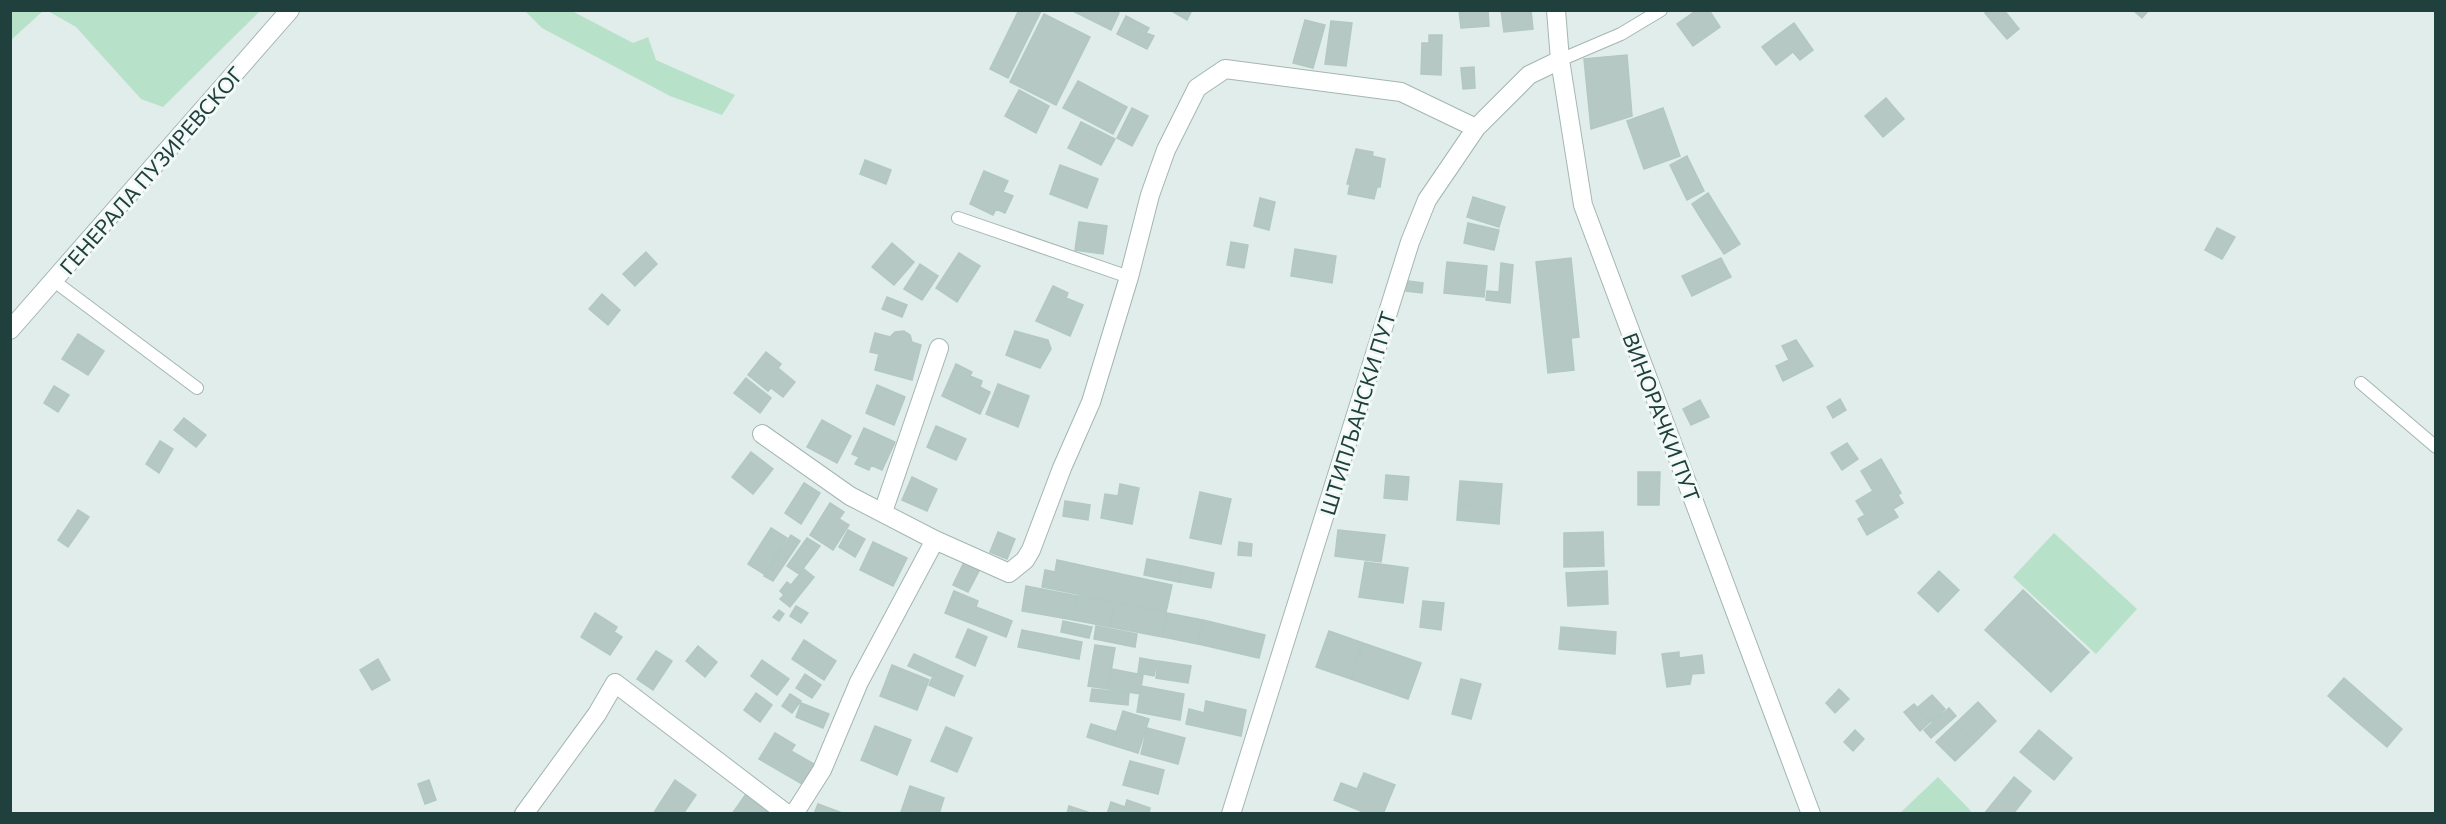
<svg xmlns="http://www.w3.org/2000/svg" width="2446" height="824" viewBox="0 0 2446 824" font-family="Commissioner,sans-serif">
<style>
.green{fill:#b7e1c9}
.building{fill:#b6c8c3;stroke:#b2c8c2;stroke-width:1.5}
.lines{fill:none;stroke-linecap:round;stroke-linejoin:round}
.service-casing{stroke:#a3b6b2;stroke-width:14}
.minor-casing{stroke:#a3b6b2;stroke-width:20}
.tertiary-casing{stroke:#a3b6b2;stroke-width:20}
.service{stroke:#fff;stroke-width:12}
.minor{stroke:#fff;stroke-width:18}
.tertiary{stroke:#fff;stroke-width:18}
.labels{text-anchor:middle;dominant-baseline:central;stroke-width:6;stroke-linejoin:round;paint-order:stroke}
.street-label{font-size:21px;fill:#1f403c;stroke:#f2f9f7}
</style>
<rect width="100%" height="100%" fill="#e1edea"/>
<path class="green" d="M11,10H43V11L11,40Z
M48,11H260L163,107L141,99L76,27Z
M525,11H572L633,43L648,37L656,60L735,95L722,115L670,96L542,28Z
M2054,533L2137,609L2096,654L2013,577Z
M1938,777L1971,811L1969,814L1900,813Z"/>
<path class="building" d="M1019,10L1041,11L1008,78L990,69Z
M1071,10H1114L1119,13L1111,30Z
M1170,10H1192L1187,20Z
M1459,10H1488L1489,26L1461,28Z
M1501,10H1531L1533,29L1504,32Z
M1697,10H1709L1720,27L1693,46L1677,24Z
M1988,10H2004L2019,29L2007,39L1985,13Z
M2133,10H2149L2142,18Z
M1044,14L1090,37L1056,105L1010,82Z
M1126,16L1149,28L1146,33L1154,36L1147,49L1117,34Z
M1305,20L1325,25L1313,68L1293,63Z
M1331,21L1352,23L1346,66L1325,64Z
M1794,23L1813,50L1800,60L1793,52L1776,65L1762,47Z
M1429,35H1442L1441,75L1421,74L1422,43H1429Z
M1627,55L1632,116L1591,129L1584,59Z
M1474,67L1475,88L1463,89L1461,68Z
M1078,81L1127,107L1113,134L1063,108Z
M1019,90L1049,106L1036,133L1005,116Z
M1886,98L1904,119L1883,137L1865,116Z
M1132,108L1148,116L1132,146L1117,138Z
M1663,108L1680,156L1644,169L1627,121Z
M1081,122L1115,139L1101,165L1068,148Z
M1356,149L1373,152L1372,156L1385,159L1380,187H1377L1374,199L1348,194L1350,184H1347Z
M1687,156L1704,191L1687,200L1670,165Z
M865,160L891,170L886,184L860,174Z
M1060,165L1098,179L1087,208L1050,194Z
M984,171L1008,181L1003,192L1013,196L1005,213L996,209L993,215L970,204Z
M1708,193L1721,214L1705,225L1692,204Z
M1473,197L1505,207L1499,227L1467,217Z
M1260,198L1275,202L1269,230L1254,226Z
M1721,214L1740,244L1724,254L1705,225Z
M1079,222L1107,226L1103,254L1075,250Z
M1468,223L1499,230L1494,250L1464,243Z
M2217,228L2235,237L2222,259L2205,250Z
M1231,242L1248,245L1244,268L1227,265Z
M892,243L914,262L894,285L872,267Z
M1295,249L1336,256L1332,283L1291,276Z
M646,252L657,264L635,286L623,274Z
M959,253L980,266L957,302L936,288Z
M1571,258L1579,337L1571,338L1574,370L1548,373L1536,262Z
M1721,258L1731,277L1692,296L1682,276Z
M1447,262L1487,266L1484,297L1444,293Z
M1501,263L1513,265L1510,303L1486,300L1487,291L1499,292Z
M920,264L938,276L922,300L904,289Z
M1408,281L1423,283L1422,293L1406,291Z
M1053,286L1068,293L1066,298L1083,305L1070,336L1036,321Z
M602,294L620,310L608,325L589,309Z
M887,297L907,305L902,317L882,309Z
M904,331L910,335L912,342L921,345L912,380L875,370L879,354L870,352L875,333L890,337L895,332Z
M1015,331L1048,340L1051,349L1040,368L1006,355Z
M78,334L104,351L88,375L62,359Z
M1796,340L1813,366L1783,381L1776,366L1789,360L1782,346Z
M766,352L781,364L778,368L795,382L783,397L771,388L768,391L748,375Z
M956,364L972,372L970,376L982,381L980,387L990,392L980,414L942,396Z
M746,378L771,398L760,413L734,393Z
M998,384L1029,396L1018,427L986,414Z
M877,385L905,397L894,425L866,413Z
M54,386L69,395L58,412L44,403Z
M1840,399L1846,410L1833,418L1827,407Z
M1700,400L1709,417L1691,425L1683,409Z
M184,418L206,435L196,447L174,430Z
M822,420L851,436L837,463L807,447Z
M936,426L966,439L956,460L927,447Z
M864,428L895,442L882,470L871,465L869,470L855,464L859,457L852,454Z
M160,441L173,449L159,473L146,464Z
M1847,443L1858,459L1842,470L1831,453Z
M751,452L773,469L753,494L732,477Z
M1881,459L1901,493L1898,495L1903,503L1893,509L1898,517L1867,535L1858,519L1865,515L1856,501L1873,491L1861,471Z
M1638,472H1660L1659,505H1638Z
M1386,475L1409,477L1407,500L1384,498Z
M912,477L937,489L927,511L902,500Z
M1460,481L1502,484L1500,509L1458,505Z
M804,483L820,493L801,524L785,513Z
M1120,484L1139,488L1132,524L1101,518L1105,494L1118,496Z
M1200,492L1231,499L1221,544L1190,538Z
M1065,501L1090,505L1088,520L1063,516Z
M830,503L844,512L839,519L849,525L833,550L810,535Z
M1458,505L1500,509L1499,524L1457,520Z
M78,510L89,517L68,547L58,540Z
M771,528L787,538L764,574L748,564Z
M848,530L865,539L855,557L839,547Z
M1338,530L1385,535L1381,562L1335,556Z
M998,532L1015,539L1007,559L990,552Z
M1603,532L1604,566L1564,567V533Z
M791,535L800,541L773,581L764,576Z
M807,538L820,546L799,574L787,566Z
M873,542L907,558L893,586L860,570Z
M1239,542L1252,544L1251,556L1238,555Z
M1147,559L1182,566L1179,582L1144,575Z
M965,560L981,567L968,592L953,585Z
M1057,560L1172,585L1166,612L1042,587L1045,570L1055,572Z
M1365,562L1408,568L1403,603L1359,597Z
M1182,566L1214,573L1211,588L1179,582Z
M804,569L814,577L790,607L780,599L784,595L780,591L787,582L791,585Z
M1607,571L1608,604L1568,606L1566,573Z
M1939,571L1959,590L1938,612L1918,593Z
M1026,586L1078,596L1073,620L1022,611Z
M2023,590L2089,652L2051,692L1985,630Z
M954,591L978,601L976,607L1012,621L1006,637L945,613Z
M1078,596L1115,602L1110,627L1073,620Z
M1423,601L1444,603L1441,630L1420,627Z
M1115,602L1167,613L1163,637L1110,627Z
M796,606L808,613L801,623L790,616Z
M779,610L784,614L779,621L773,617Z
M595,613L617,627L614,632L622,637L610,655L581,637Z
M1167,613L1203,620L1198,644L1163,637Z
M1203,620L1265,635L1259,658L1198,644Z
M1063,621L1092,627L1089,638L1061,632Z
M1096,626L1137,634L1135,647L1094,639Z
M1561,627L1616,632L1615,654L1559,649Z
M968,629L987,637L975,666L956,657Z
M1022,630L1082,642L1079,659L1018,647Z
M1329,631L1363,643L1351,679L1316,667Z
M804,640L836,661L824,680L792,659Z
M1363,643L1421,663L1408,699L1351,679Z
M1095,645L1115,648L1108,689L1088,686Z
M698,646L717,662L705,677L686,661Z
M656,651L672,661L653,690L637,679Z
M1679,652V658L1702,655L1704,673L1692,674L1690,684L1667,687L1662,654Z
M914,654L938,665L933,677L908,666Z
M1140,658L1157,661L1154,676L1138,673Z
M378,659L390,680L372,690L360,670Z
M762,660L789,679L777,695L751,676Z
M1158,661L1191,666L1188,683L1156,678Z
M892,665L929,680L917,710L880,696Z
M938,665L963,676L954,696L929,685Z
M1112,669L1143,675L1140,694L1108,689Z
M805,674L821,685L812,698L796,688Z
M2344,678L2369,700L2353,718L2328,696Z
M1461,679L1481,684L1471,719L1452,714Z
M1141,686L1184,694L1180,720L1137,712Z
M1092,689L1129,693L1128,705L1090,701Z
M1839,689L1849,699L1835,713L1826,703Z
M756,693L772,705L760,722L744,710Z
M790,694L801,701L792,713L782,706Z
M1932,695L1945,709L1932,722L1918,707Z
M2369,700L2402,729L2387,747L2353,718Z
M1206,701L1246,710L1241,736L1186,724L1189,709L1204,713Z
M1978,702L1996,721L1975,742L1956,723Z
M801,703L829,714L823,728L796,717Z
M1914,704L1930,722L1920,731L1904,712Z
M1949,708L1956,716L1931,738L1924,730Z
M1123,711L1149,719L1138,753L1112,745Z
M1956,723L1975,742L1955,761L1936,742Z
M1091,724L1117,732L1112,745L1087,737Z
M875,726L911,740L897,775L861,760Z
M946,727L972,738L957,772L931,761Z
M1147,728L1185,738L1178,764L1141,754Z
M1855,730L1864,739L1853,751L1844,742Z
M2039,730L2072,758L2054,780L2020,752Z
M775,733L795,745L791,751L814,764L802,784L759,759Z
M1130,761L1164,770L1158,794L1123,785Z
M1364,773L1395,785L1383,814H1368L1334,800L1341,783L1357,789Z
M2014,777L2031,791L2013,814H1984Z
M429,780L436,800L425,804L418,784Z
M675,780L696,795L683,814H653Z
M910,786L944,798L939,814L901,812Z
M748,791L775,814H732Z
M1127,800L1150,808L1149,814H1107L1111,802L1125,807Z
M818,804L845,814H814Z
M1069,806L1088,812V814H1067Z"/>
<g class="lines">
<g class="service-casing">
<path id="service" d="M1560,60L1621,34L1661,10
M958,218L1129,277
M54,281L197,388
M2361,383L2436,447"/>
</g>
<g class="minor-casing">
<path id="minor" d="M10,330L290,10
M762,434L850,496L935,540L1009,573L1025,560L1031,550L1062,468L1091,402L1129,277L1150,195L1166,150L1197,88L1225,69L1401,92L1476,128
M883,512L939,348
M524,814L597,714L615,683L787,814
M794,814L822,770L859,682L935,540
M1231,814L1410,242L1427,200L1476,128L1529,75L1560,60"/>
</g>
<g class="tertiary-casing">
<path id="tertiary" d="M1556,10L1560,60L1583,205L1811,814"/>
</g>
<use href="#service" class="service"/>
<use href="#minor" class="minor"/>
<use href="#tertiary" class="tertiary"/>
</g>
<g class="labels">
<g class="street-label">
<text transform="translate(151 170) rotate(-49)">ГЕНЕРАЛА ПУЗИРЕВСКОГ</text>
<text transform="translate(1357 413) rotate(-73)">ШТИПЉАНСКИ ПУТ</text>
<text transform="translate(1662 417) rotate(69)">ВИНОРАЧКИ ПУТ</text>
</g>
</g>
<rect width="2446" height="824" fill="none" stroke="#1f403c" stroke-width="24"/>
</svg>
